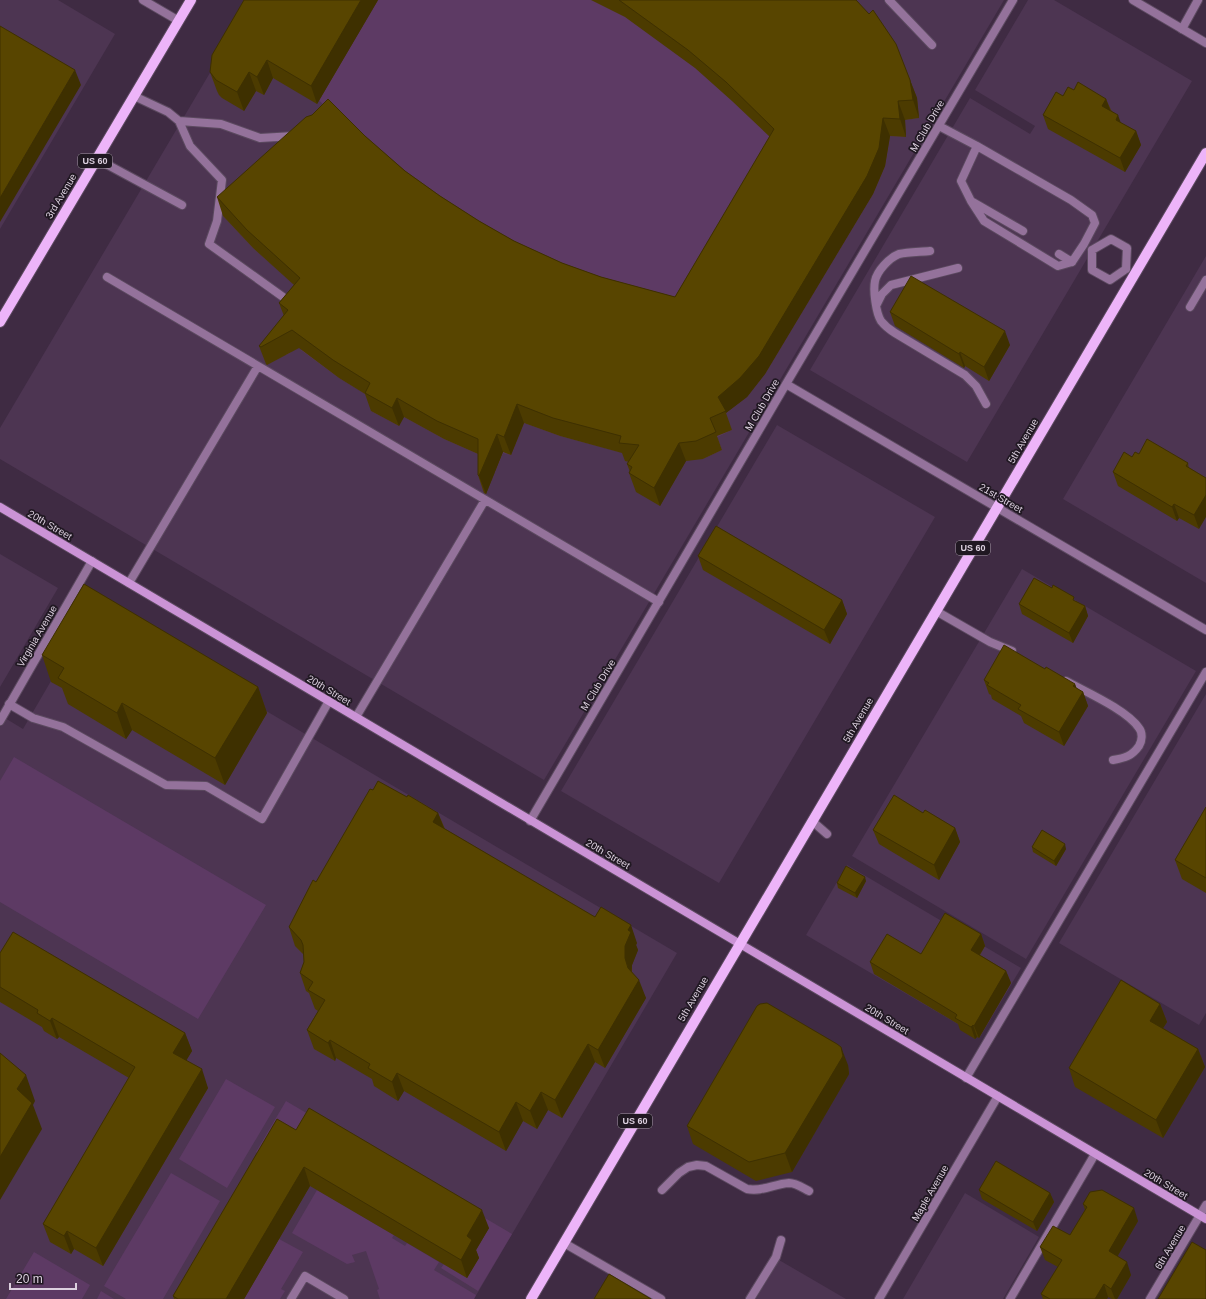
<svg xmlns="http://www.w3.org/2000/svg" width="1206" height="1299" viewBox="0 0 1206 1299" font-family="Helvetica,sans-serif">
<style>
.built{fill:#4d3552}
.green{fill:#5d3a64}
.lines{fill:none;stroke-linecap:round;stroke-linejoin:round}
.service-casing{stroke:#5b495f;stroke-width:10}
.minor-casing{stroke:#5b495f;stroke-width:10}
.secondary-casing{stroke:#5b495f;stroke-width:10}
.primary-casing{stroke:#5b495f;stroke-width:12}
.service{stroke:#94729b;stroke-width:8}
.minor{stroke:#94729b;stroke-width:8}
.secondary{stroke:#cb93d6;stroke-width:8}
.primary{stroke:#edb4f9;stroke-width:10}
.wall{fill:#4c3b00}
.shaded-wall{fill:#3e3000}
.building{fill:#584500;stroke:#3e3000}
.labels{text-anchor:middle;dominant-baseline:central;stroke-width:3.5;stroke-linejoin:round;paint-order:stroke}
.shield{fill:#201822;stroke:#a499a6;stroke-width:1}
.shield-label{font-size:9px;font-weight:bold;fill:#dcd0df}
.street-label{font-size:10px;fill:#dcd0df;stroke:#201822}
</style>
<rect width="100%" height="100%" fill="#3f2b43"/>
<path class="built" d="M0,0H58L115,34L0,229Z
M253,0H1004L544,780L0,459V428Z
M1028,0H1054L1192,81L967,462L810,370L970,98L1030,134L1035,126L975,90Z
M1206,256V583L1063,499Z
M777,425L935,517L719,883L561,791Z
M0,554L58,588L0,687Z
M1022,569L1196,671L1026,959L852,856Z
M93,609L677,953L474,1299H0V715L23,729Z
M1206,694V1013L1199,1025L1059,943Z
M847,865L1021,968L980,1037L806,935Z
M965,1193L1039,1237L1003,1299H903Z
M779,1260L846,1299H756Z"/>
<path class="green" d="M378,0H845L902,62L917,98L919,118L905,120L906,137L890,136L885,166L873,194L765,374L747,397L724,415L732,430L717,437L722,450L703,459L627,454L560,436L524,423L511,455L503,453L495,472L492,475L480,455L444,439L404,417L399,426L371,411L377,401L339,378L301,350L309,340L304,337L290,353L286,355L282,354L307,296L253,248L223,216L331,113L319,100Z
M14,757L266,905L198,1019L0,902V781Z
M226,1079L275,1107L227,1188L179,1159Z
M286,1101L512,1234L478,1291L441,1268L444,1264L467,1278L473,1255L489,1228L270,1160L256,1152Z
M171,1173L220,1201L163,1299H126L104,1286Z
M317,1190L394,1235L392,1238L405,1246L407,1243L439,1262L434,1270L476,1295L474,1299H380L377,1290L379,1289L366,1251L352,1255L355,1262L347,1264L292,1233Z
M279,1239L303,1252L281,1289L285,1291L280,1299H244Z
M34,1252L90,1285L82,1299H6Z
M101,1291L114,1299H97Z"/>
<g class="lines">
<g class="service-casing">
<path id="service" d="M889,0L932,45
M1182,29L1198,0
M134,96L168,112L179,121L190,146L222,180L217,221L209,244L290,302
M179,121L221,124L260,138L294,136
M939,126L977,146L1071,200L1092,215L1095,223L1084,244L1072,262L1059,254
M977,146L961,181L971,201L1023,231
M97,159L182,205
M971,201L984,221L1058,266L1072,262
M1092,250L1111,239L1127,248L1126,269
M1092,250V270L1110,280L1126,269
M930,251C920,252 908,252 899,254C889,258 877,271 875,281C873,291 876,313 881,321C885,326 890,330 895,333L965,375L976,386L986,404
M107,277L659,602
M877,304L882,294L891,285L958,268
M1190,307L1206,280
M129,583L258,366
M936,611L990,642L1012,651
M1066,681C1086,692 1127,710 1139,728C1143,733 1142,741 1139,746C1132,756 1125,758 1113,760
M9,704L33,718L63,727L166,785L206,786L262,819L329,701
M356,717L485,500
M812,821L827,834
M966,1078L1206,672
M662,1190L679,1173L688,1167L697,1165L706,1166L747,1189C762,1192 774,1184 789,1183C796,1183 803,1188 809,1191
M564,1243L661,1299
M750,1299L776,1257L781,1240
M1010,1299L1095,1154"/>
</g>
<g class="minor-casing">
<path id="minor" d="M143,0L179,21
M1133,0L1206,43
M786,384L1206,630
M0,721L92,561
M530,821L786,384L1013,0
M291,1299L305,1276L344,1299
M879,1299L998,1096
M1150,1299L1206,1205"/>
</g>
<g class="secondary-casing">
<path id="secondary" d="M0,507L1206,1219"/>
</g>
<g class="primary-casing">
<path id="primary" d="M0,322L191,0
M531,1299L1206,153"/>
</g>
<use href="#service" class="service"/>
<use href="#minor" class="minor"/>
<use href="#secondary" class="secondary"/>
<use href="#primary" class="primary"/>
</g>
<path class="wall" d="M378,0L317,104L273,78L264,95L256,91L244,111L222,98L219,95L217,91L210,72Z
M591,0H856L910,80L917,98L919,118L905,120L906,137L890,136L885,166L873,194L765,374L747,397L726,413L732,430L717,436L722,450L703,459L686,461L660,506L636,492L629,473L630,472L627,464L629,462L625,461L622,453L560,436L524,423L511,455L503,452L486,494L484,493L478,475V454L444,439L404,417L399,426L371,411L365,394L339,378L299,348L267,365L266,364L259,346L284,316L279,303L294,285L253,248L223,216L217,197L365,136L405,171L440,196L479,221L514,241L562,263L601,277L675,297L770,137L732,101L695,68L625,17Z
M1074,90L1106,99L1111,110L1121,123L1136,131L1141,145L1125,172L1048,129L1043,115L1063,96Z
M890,312L1010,345L989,381L965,366L964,368L895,326Z
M1139,454L1188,463L1199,529L1179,518L1177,521L1118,486L1113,472Z
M698,556L842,600L847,614L830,644L703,570Z
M1076,601L1085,606L1088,616L1073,643L1022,614L1019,604Z
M42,655L258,687L267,713L225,785L132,730L126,739L68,704L62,688L51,682Z
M984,680L1075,684L1076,688L1083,692L1088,706L1064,746L1024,723L1021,716L992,699L991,695L989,694Z
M373,790L438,813L445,829L637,943L636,945L638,950L632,965V972L646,998L605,1068L595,1062L562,1118L548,1110L537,1129L523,1121L506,1151L404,1091L398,1101L374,1086L372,1079L336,1058L335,1061L314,1049L307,1030L318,1011L315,1009L309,993L306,991L300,973L304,962V955L295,946L289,927L316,882Z
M1206,807V893L1182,879L1175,860Z
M923,813L955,828L960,842L939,880L879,844L873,830Z
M1032,847L1066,849L1056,866L1033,852Z
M866,881L857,898L838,888L837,883Z
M981,934L985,946L980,955L1006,971L1011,983L979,1038L977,1037L975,1039L960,1030L958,1024L874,974L870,962L921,954Z
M0,953L185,1033L192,1051L186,1060L208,1088L103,1266L74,1249L71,1254L50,1242L43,1224L129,1078L59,1037L57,1039L44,1031L42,1027L0,1002Z
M1160,1004L1167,1022L1163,1028L1198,1049L1205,1067L1163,1138L1075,1087L1069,1068Z
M848,1065L849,1074L792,1172L756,1181L693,1144L687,1126Z
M296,1130L489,1228L476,1250L479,1258L467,1278L310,1186L244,1299H174L173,1296Z
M979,1190L1050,1193L1054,1202L1037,1231L982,1199Z
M1083,1204L1138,1221L1117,1257L1131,1275L1117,1299H1112L1108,1297L1107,1299H1043L1041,1294L1058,1267L1045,1260L1040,1247L1070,1235L1085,1210Z"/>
<path class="shaded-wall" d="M361,0H378L317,104L311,86Z
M267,60L273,78L264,95L257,77Z
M75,70L81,85L0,222V198Z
M249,72L256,91L244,111L237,92Z
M910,80L917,98L919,118L913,100Z
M1106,99L1111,113L1102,106Z
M898,101L905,120L906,137L900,119Z
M1118,115L1123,129L1116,120Z
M883,118L890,136L885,166L873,194L765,374L747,397L726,413L718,397Z
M1136,131L1141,145L1125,172L1120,158Z
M1005,331L1010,345L989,381L984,367Z
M960,352L965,366L964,368L959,354Z
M397,398L404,417L399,426L392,408Z
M517,404L524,423L511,455L504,437Z
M497,434L503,452L486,494L479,476Z
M679,443L686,461L660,506L654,488Z
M1206,495V517L1199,529L1194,515Z
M1174,504L1179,518L1177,521L1172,507Z
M842,600L847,614L830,644L824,630Z
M1085,606L1088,616L1073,643L1069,633Z
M1075,684L1080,697L1083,692L1088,706L1064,746L1059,732L1073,686Z
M258,687L267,713L225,785L215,758Z
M122,703L132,730L126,739L117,713Z
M438,813L445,831L433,822Z
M955,828L960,842L939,880L934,865Z
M1065,844L1066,849L1056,866L1054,861Z
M865,877L866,881L857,898L855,893Z
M631,925L637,943L636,945L638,950L632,965L631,976L625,958V946L628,930Z
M981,934L985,946L975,962L971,950Z
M1006,971L1011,983L979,1038L974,1026Z
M639,980L646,998L605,1068L598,1050Z
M1160,1004L1167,1022L1156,1039L1150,1021Z
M52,1018L59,1037L57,1039L50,1021Z
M973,1025L977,1037L975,1039L971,1027Z
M185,1033L192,1051L180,1071L173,1053Z
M330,1040L336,1058L335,1061L328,1043Z
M588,1044L595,1062L562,1118L555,1100Z
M841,1047L848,1065L849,1074L792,1172L785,1153Z
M1198,1049L1205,1067L1163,1138L1156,1120Z
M202,1069L208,1088L103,1266L96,1248Z
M397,1073L404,1091L398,1101L392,1082Z
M26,1075L35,1101L33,1105L42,1129L0,1200V1157L17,1089Z
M541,1092L548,1110L537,1129L530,1111Z
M516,1102L523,1121L506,1151L499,1132Z
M304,1167L310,1186L244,1299H226Z
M1050,1193L1054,1202L1037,1231L1033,1222Z
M1134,1208L1138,1221L1113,1264L1109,1251Z
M482,1210L489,1228L476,1250L479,1258L467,1278L461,1260L467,1236Z
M67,1231L74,1249L71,1254L64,1236Z
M1127,1262L1131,1275L1117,1299H1115L1111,1289Z
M1104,1284L1108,1297L1107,1299H1095Z"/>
<path class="building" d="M244,0H361L311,86L267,60L257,77L249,72L237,92L216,80L210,72L212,55Z
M619,0H856L869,14L873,10L896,44L910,80L913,100L898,101L900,119L883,118L879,148L867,176L759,356L740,378L718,397L726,411L710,418L716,432L696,441L679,443L654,488L629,473L632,467L627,464L639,445L619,443L621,436L553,418L517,404L504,437L497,434L479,476L478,475V439L437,421L397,398L392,408L365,393L370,383L333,360L292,330L261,347L259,346L288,310L279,303L300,278L247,230L217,197L306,117L312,115L328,99L365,136L405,171L440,196L479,221L514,241L562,263L601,277L675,297L774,129L726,82L688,50Z
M0,26L75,70L0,198Z
M1078,82L1106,99L1102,106L1118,115L1116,120L1136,131L1120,158L1043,115L1056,92L1063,96L1068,87L1074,90Z
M911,276L1005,331L984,367L960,352L959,354L890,312Z
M1147,439L1188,463L1186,466L1206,478V495L1194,515L1174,504L1172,507L1113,472L1124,452L1132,457L1135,452L1139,454Z
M716,526L842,600L824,630L698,556Z
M1034,578L1052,588L1053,585L1074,597L1073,600L1085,606L1069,633L1019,604Z
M84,584L258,687L215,758L122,703L117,713L58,678L64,668L42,655Z
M1004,645L1045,669L1046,667L1075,684L1073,686L1083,692L1059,732L1018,709L1021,705L987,685L989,683L984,680Z
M378,781L407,797L408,795L438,813L433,822L595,917L601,907L631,925L628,930L631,932L625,946V958L628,968L639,980L598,1050L588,1044L555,1100L541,1092L530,1111L516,1102L499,1132L397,1073L392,1082L368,1068L370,1064L330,1040L328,1043L307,1030L325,1000L308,990L313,982L300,973L304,962L303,945L301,940L289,927L313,880L316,882L370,789L373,790Z
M894,795L923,813L925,810L955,828L934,865L873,830Z
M1206,807V878L1175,860Z
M1042,830L1065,844L1054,861L1032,847Z
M846,866L865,877L855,893L837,883Z
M945,913L981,934L971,950L1006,971L974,1026L973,1025L971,1027L955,1018L957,1015L956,1014L870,962L887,934L921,954Z
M13,932L185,1033L173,1053L202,1069L96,1248L67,1231L64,1236L43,1224L135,1067L52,1018L50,1021L37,1013L38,1010L0,987V953Z
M1121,980L1160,1004L1150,1021L1198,1049L1156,1120L1069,1068Z
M767,1003L837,1044L841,1047L843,1056L785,1153L749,1162L687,1126L757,1006L760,1004Z
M0,1053L26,1075L17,1089L32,1103L0,1157Z
M309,1108L482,1210L467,1236L472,1240L461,1260L304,1167L226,1299H178L173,1296L277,1119L296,1130Z
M996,1161L1050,1193L1033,1222L979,1190Z
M1102,1190L1134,1208L1109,1251L1127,1262L1111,1289L1104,1284L1095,1299H1050L1041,1294L1062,1260L1040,1247L1053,1226L1070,1235L1087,1207L1083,1204L1090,1192Z
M1192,1242L1206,1250V1299H1158Z
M609,1274L651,1299H594Z"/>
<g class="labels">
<g class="shield">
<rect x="78" y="154" width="34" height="14" rx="3"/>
<rect x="956" y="541" width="34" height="14" rx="3"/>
<rect x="618" y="1114" width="34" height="14" rx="3"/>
</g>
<g class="shield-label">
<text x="95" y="161">US 60</text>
<text x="973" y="548">US 60</text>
<text x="635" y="1121">US 60</text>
</g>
<g class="street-label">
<text transform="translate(927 126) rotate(-60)">M Club Drive</text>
<text transform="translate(61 196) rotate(-59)">3rd Avenue</text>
<text transform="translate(762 405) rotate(-60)">M Club Drive</text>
<text transform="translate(1023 441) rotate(-60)">5th Avenue</text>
<text transform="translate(1001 498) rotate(30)">21st Street</text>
<text transform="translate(50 525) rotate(30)">20th Street</text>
<text transform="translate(37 636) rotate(-60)">Virginia Avenue</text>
<text transform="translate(598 685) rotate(-59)">M Club Drive</text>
<text transform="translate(329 690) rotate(31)">20th Street</text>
<text transform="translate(858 720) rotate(-60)">5th Avenue</text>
<text transform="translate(608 854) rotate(30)">20th Street</text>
<text transform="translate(693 999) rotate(-60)">5th Avenue</text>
<text transform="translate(887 1019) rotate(31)">20th Street</text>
<text transform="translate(1166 1184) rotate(31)">20th Street</text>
<text transform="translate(930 1193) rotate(-60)">Maple Avenue</text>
<text transform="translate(1170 1247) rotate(-59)">6th Avenue</text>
</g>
</g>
<path d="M10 1283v6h66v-6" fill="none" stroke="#dcd0df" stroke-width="2"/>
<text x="16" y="1283" font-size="12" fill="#dcd0df" stroke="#201822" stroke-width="3" paint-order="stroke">20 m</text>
</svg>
